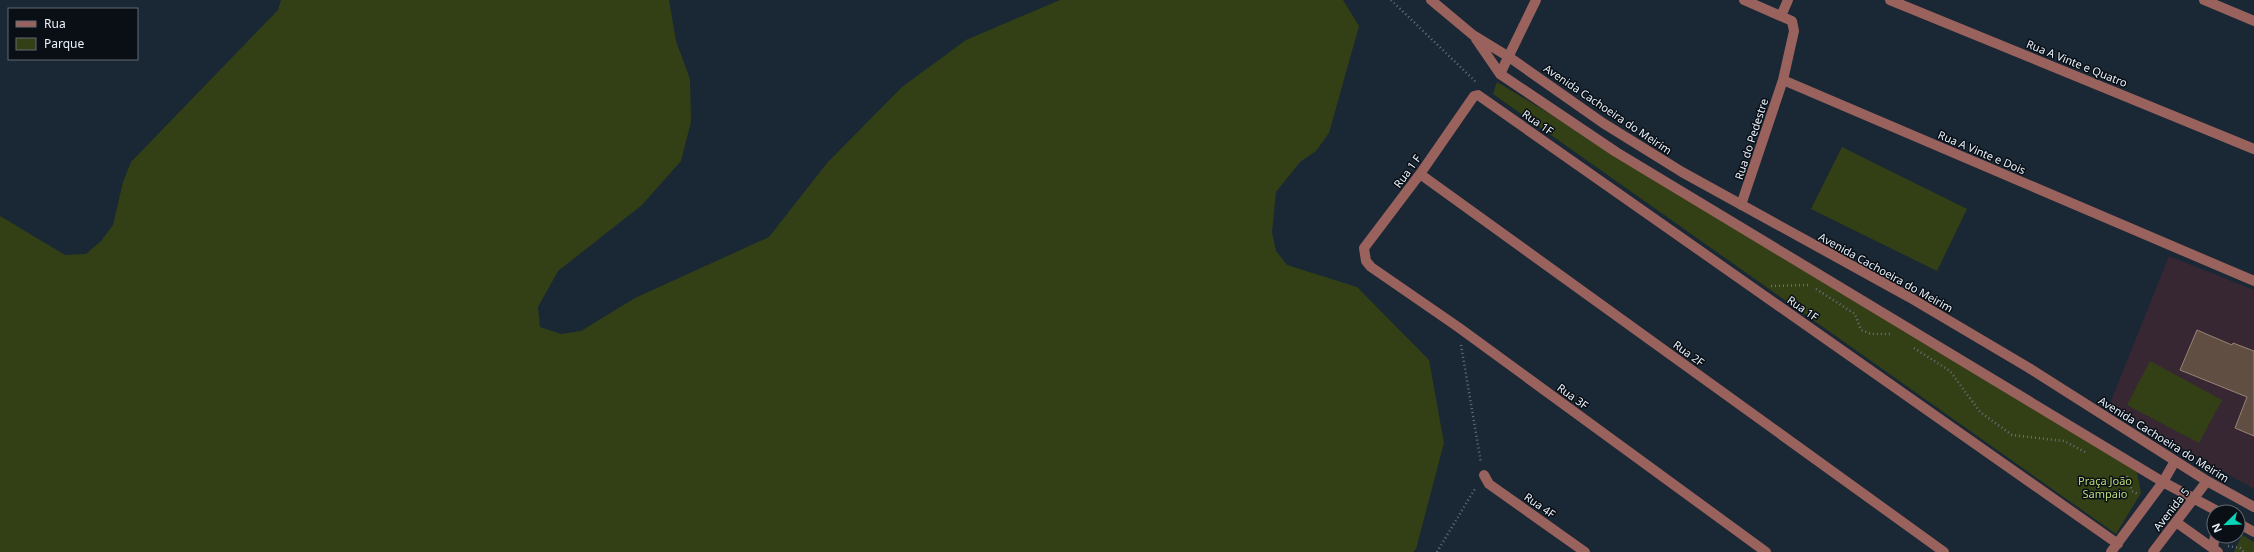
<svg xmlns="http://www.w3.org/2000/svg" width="2254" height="552" viewBox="0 0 2254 552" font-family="'Noto Sans',sans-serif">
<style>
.education{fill:#372733}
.green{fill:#334015}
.building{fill:#614e42;stroke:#988376}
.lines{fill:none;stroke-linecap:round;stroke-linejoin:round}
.path{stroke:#65717e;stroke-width:2.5;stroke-dasharray:1 3;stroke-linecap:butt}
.minor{stroke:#99625d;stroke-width:10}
.labels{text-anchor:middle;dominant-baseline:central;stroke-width:3;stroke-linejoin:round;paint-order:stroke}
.street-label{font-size:11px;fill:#e9f2fc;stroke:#0a0f16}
.park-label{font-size:11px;fill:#bddc79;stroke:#0a0f16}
</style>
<rect width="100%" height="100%" fill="#1a2735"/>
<path class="education" d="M2169,256L2254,290V489L2109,406Z"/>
<path class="green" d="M281,0H669L676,41L690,79L691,122L681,161L642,205L558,271L538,307L540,327L561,334L581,331L635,298L769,237L827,163L902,87L966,40L1060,0H1343L1359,26L1329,133L1316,151L1300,162L1276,192L1272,232L1276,251L1287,265L1357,287L1429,360L1444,443L1416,549L1413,552H0V216L65,255L86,254L101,241L113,225L123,182L131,162L278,10Z
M1497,82L2136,467L2141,493L2116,534L1493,94Z
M1842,147L1967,209L1937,271L1811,209Z
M2150,361L2222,400L2199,443L2127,405Z
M2242,535L2254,542V552H2234Z"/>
<path class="building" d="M2197,330L2232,345L2233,343L2254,351V436L2235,428L2247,397L2180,370Z"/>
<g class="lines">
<path class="path" d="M1391,0L1477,83
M1771,286L1808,285
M1816,289L1855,314L1861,330L1871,334H1891
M1461,345L1481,463
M1914,348L1950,371L1980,412L2012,435L2064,441L2085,452
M2127,476L2132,491L2138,494
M2228,546L2240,548L2244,552
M1437,552L1476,487"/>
<path class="minor" d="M1431,0L1473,35L1509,57L1603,123L1682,172L1909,297L2029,368L2207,481L2254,507
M1744,0L1792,21L1794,31L1783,80L2254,281
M1890,0L2254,149
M2204,0L2254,21
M1781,16L1788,0
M1476,39L1500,74L1616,152L2163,482L2219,512
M1500,74L1536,0
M1420,174L1944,552
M1741,205L1783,80
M1484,475L1489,484L1585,552
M2176,522L2218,552
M2238,523L2254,532
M2213,548L2215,536
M1766,552L1458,327L1371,267L1366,261L1364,248L1420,174L1474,96L1478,95L2118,544
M2111,552L2163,482L2175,461
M2153,552L2207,481"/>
</g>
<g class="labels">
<g class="street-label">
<text transform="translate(2077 63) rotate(22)">Rua A Vinte e Quatro</text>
<text transform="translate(1608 109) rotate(34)">Avenida Cachoeira do Meirim</text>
<text transform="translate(1538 122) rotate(35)">Rua 1F</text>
<text transform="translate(1751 139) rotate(-72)">Rua do Pedestre</text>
<text transform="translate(1982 152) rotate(23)">Rua A Vinte e Dois</text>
<text transform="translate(1407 171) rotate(-54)">Rua 1 F</text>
<text transform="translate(1886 272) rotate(29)">Avenida Cachoeira do Meirim</text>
<text transform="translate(1803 308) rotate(35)">Rua 1F</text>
<text transform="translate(1689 353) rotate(36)">Rua 2F</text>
<text transform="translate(1573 396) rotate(36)">Rua 3F</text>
<text transform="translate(2164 439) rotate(32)">Avenida Cachoeira do Meirim</text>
<text transform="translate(1540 505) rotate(35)">Rua 4F</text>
<text transform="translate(2171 509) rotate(-52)">Avenida 5</text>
</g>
<g class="park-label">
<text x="2105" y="480">Praça João<tspan x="2105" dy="13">Sampaio</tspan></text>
</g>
</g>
<rect x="8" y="8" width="130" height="52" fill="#0a0f16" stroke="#636a72"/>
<rect x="16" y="21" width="20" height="6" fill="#99625d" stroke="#636a72"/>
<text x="44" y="28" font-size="12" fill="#e9f2fc">Rua</text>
<rect x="16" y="38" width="20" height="12" fill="#334015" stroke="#636a72"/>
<text x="44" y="48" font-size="12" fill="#e9f2fc">Parque</text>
<g transform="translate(2226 524) rotate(247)"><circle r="19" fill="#0a0f16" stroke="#636a72"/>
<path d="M0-3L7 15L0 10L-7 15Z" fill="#08d5b5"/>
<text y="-6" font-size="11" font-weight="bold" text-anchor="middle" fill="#e9f2fc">N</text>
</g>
</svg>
